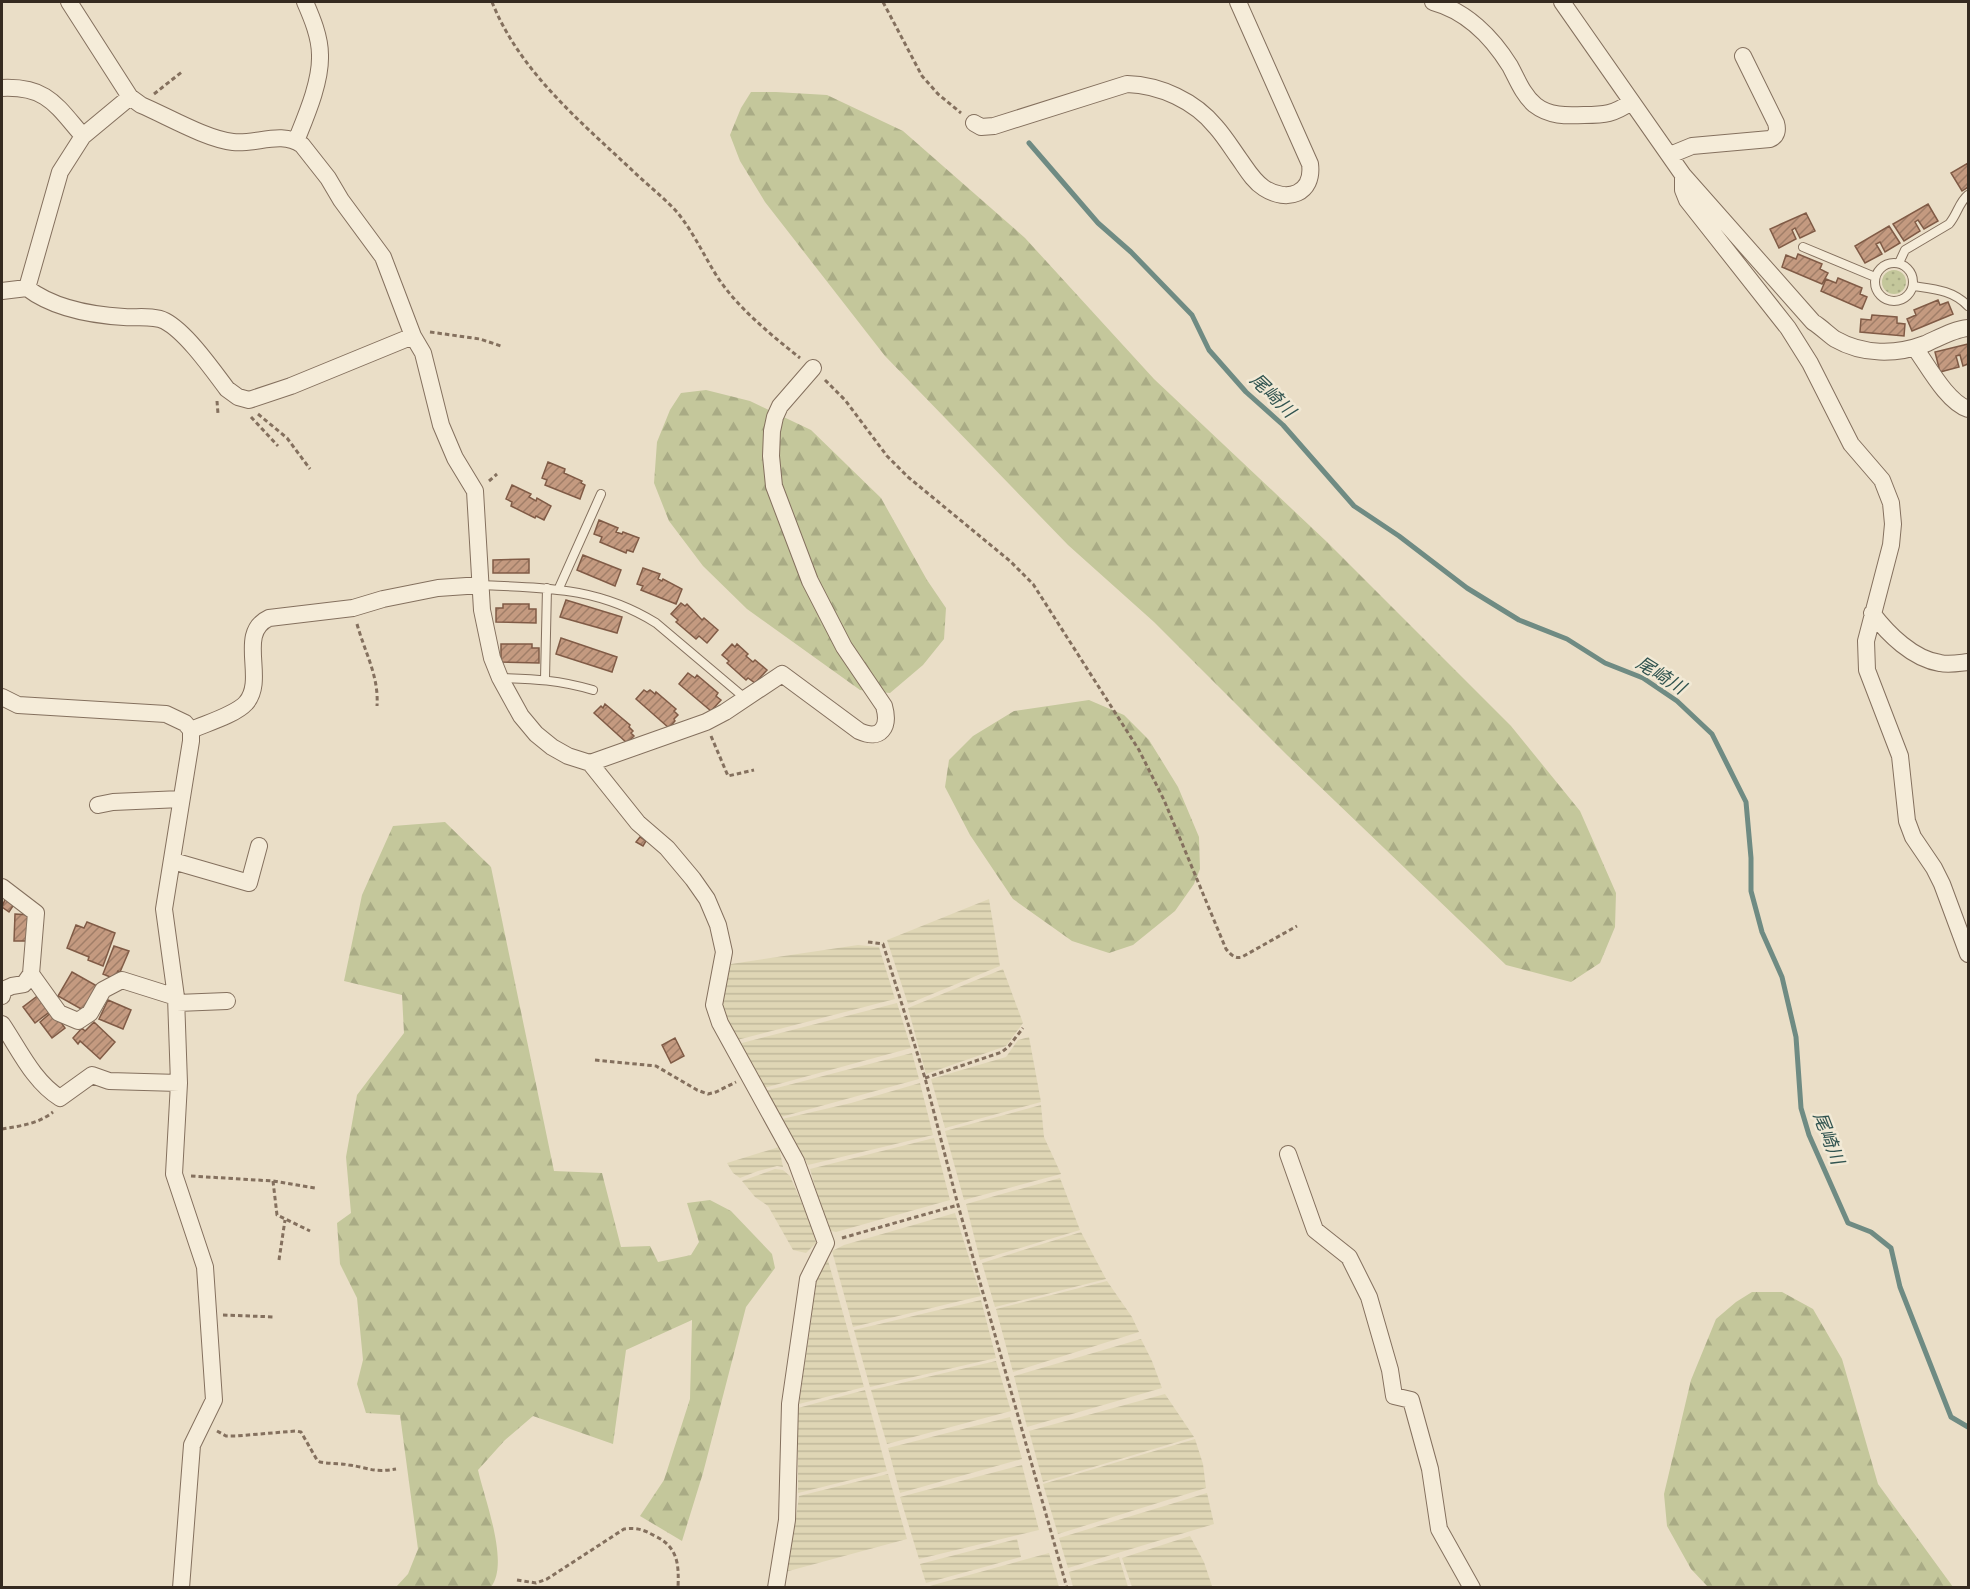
<svg xmlns="http://www.w3.org/2000/svg" width="1970" height="1589" viewBox="0 0 1970 1589" font-family="'IBM Plex Serif','Noto Sans JP',serif">
<style>
.farmland{fill:url(#farmland-rules)}
.grass{fill:url(#grass-dots)}
.forest{fill:url(#forest-firs)}
.lines{fill:none;stroke-linecap:round;stroke-linejoin:round}
.stream{stroke:#6f8b83;stroke-width:5}
.building{fill:url(#building-hatch);stroke:#805b46;stroke-width:1.5}
.lane-casing{stroke:#84705e;stroke-width:10}
.street-casing{stroke:#84705e;stroke-width:18}
.path{stroke:#84705e;stroke-width:3;stroke-dasharray:4.5 3;stroke-linecap:butt}
.lane{stroke:#f5ecd9;stroke-width:8}
.street{stroke:#f5ecd9;stroke-width:16}
.labels{text-anchor:middle;dominant-baseline:central;stroke-width:5;stroke-linejoin:round;paint-order:stroke}
.water-label{font-size:18px;font-style:italic;fill:#315450;stroke:#f2e9d5}
</style>
<defs>
<pattern id="farmland-rules" width="6" height="5" patternUnits="userSpaceOnUse" patternTransform="scale(1.5)"><rect width="6" height="5" fill="#dfd6b5"/><path d="M0 2.5h6" fill="none" stroke="#c0b89b"/></pattern>
<pattern id="grass-dots" width="8" height="8" patternUnits="userSpaceOnUse" patternTransform="scale(1.5)"><rect width="8" height="8" fill="#c4c79b"/><path d="M2 2h.1M6 6h.1" fill="none" stroke="#a9ab85" stroke-width="1.8" stroke-linecap="round"/></pattern>
<pattern id="forest-firs" width="22" height="20" patternUnits="userSpaceOnUse" patternTransform="scale(1.5)"><rect width="22" height="20" fill="#c4c79b"/><path d="M5 1l3.5 6h-7zM16 11l3.5 6h-7z" fill="#a9ab85"/></pattern>
<pattern id="building-hatch" width="6" height="6" patternUnits="userSpaceOnUse" patternTransform="scale(1.5)"><rect width="6" height="6" fill="#c49a80"/><path d="M-1 1l2-2M0 6l6-6M5 7l2-2" fill="none" stroke="#a07e68"/></pattern>
</defs>
<rect width="100%" height="100%" fill="#eadec7"/>
<path class="farmland" d="M989,899L1000,966L908,1004L887,940Z
M858,945L879,947L895,999L737,1040L720,1006L731,964Z
M1003,969L1023,1023L1006,1046L926,1074L908,1008Z
M897,1003L911,1048L764,1088L738,1044Z
M1029,1037L1041,1102L945,1128L931,1079L1006,1057L1018,1040Z
M912,1053L919,1079L781,1117L765,1091Z
M920,1083L933,1135L808,1165L782,1119L851,1103Z
M1041,1105L1044,1137L1061,1174L964,1200L945,1131Z
M934,1138L950,1200L836,1232L827,1230L810,1169Z
M779,1147L783,1167L777,1166L758,1171L740,1178L733,1173L727,1163Z
M775,1169L783,1170L790,1176L811,1224L816,1243L806,1253L793,1250L768,1206L755,1197L742,1181Z
M1060,1178L1080,1230L980,1260L966,1204Z
M955,1213L981,1296L853,1327L832,1251L844,1245Z
M1081,1232L1106,1279L995,1307L982,1263Z
M827,1257L864,1387L799,1404L812,1314L815,1268Z
M1107,1281L1132,1317L1139,1332L1013,1372L996,1309Z
M981,1300L996,1358L870,1387L854,1330Z
M1141,1339L1152,1361L1162,1388L1027,1427L1014,1376Z
M996,1361L1011,1411L887,1444L871,1390Z
M865,1390L887,1471L798,1493V1408Z
M1165,1394L1194,1437L1043,1482L1029,1431Z
M1010,1417L1022,1459L900,1493L888,1448Z
M1195,1439L1203,1464L1206,1488L1058,1534L1043,1484Z
M1022,1465L1039,1530L919,1559L900,1497Z
M888,1474L907,1539L785,1572L793,1538L799,1496Z
M1207,1493L1214,1524L1068,1568L1059,1538Z
M1190,1536L1204,1562L1212,1586L1132,1587L1122,1558Z
M1017,1539L1021,1557L926,1583L920,1564Z
M1049,1553L1059,1587H926Z
M1119,1557L1128,1587H1073L1069,1572Z"/>
<path class="grass" d="M1882 282a12 12 0 1 1 24 0a12 12 0 1 1-24 0Z"/>
<path class="forest" d="M751,92H776L827,95L903,131L1025,238L1154,379L1327,542L1511,726L1580,811L1616,893L1615,927L1600,963L1571,982L1506,965L1287,755L1154,622L1068,545L885,356L765,202L740,161L730,135L741,108Z
M706,390L750,401L811,430L881,498L927,580L946,608L944,639L923,665L890,693L860,690L747,609L703,566L669,521L654,483L657,442L670,410L681,393Z
M1089,700L1124,715L1149,740L1178,787L1199,837L1200,869L1194,884L1175,911L1133,945L1109,953L1072,941L1013,899L970,835L945,787L949,760L973,736L1014,711Z
M445,822L491,867L554,1171L602,1173L621,1247L650,1246L658,1262L691,1255L699,1242L687,1203L710,1200L731,1211L772,1254L775,1268L746,1307L703,1473L682,1541L640,1516L664,1480L690,1399L692,1320L626,1350L613,1444L533,1416L505,1440L478,1470C484,1498 510,1563 491,1587H396L408,1574L418,1549L400,1415L366,1413L357,1384L363,1360L357,1298L340,1264L337,1223L351,1213L346,1157L357,1095L404,1033L402,995L344,981L362,895L393,826Z
M1752,1292H1782L1813,1309L1842,1359L1878,1484L1953,1587H1708L1691,1569L1667,1526L1664,1494L1691,1380L1716,1319L1736,1302Z"/>
<g class="lines">
<path class="stream" d="M1029,143L1098,223L1131,252L1192,315L1209,350L1246,392L1283,425L1354,506L1399,536L1467,588L1519,620L1567,639L1605,663L1643,678L1677,701L1712,734L1746,802L1751,858V891L1762,932L1782,977L1796,1037L1801,1108L1809,1135L1848,1223L1871,1232L1891,1248L1900,1287L1951,1417L1968,1427"/>
</g>
<path class="building" d="M1968,163V187L1962,191L1951,173Z
M1928,204L1938,221L1924,229L1918,220L1915,222L1920,231L1904,241L1893,224Z
M1806,213L1815,231L1800,238L1795,228L1792,230L1796,239L1779,248L1770,229Z
M1889,226L1900,243L1885,252L1880,242L1876,244L1882,254L1865,263L1855,246Z
M1798,254L1822,264L1820,269L1828,273L1822,284L1782,267L1786,255L1796,259Z
M1838,278L1862,288L1860,294L1867,297L1862,309L1821,291L1826,279L1836,283Z
M1938,300L1940,305L1948,302L1953,314L1912,331L1907,319L1916,315L1914,310Z
M1872,315L1897,317V323L1905,324L1904,336L1860,332L1861,319L1871,320Z
M1968,344V364L1963,366L1960,355L1956,356L1959,367L1940,372L1935,352Z
M548,462L565,469L564,473L582,481L581,483L585,485L580,499L545,485L547,480L542,478Z
M512,485L531,494L529,497L536,501L537,498L551,506L544,520L536,516L535,518L511,506L512,502L506,499Z
M599,520L618,528L616,532L622,534L623,532L639,538L633,552L627,550L626,553L600,542L602,537L594,534Z
M583,555L621,570L615,586L577,570Z
M529,559V573H493V560Z
M643,568L660,574L658,579L662,581L663,579L682,589L676,604L641,590L643,586L637,584Z
M566,600L622,617L617,633L560,617Z
M681,603L685,606L687,604L702,620L704,618L718,630L707,643L699,636L696,639L676,622L678,620L671,614Z
M503,604H529V609H536V623L496,622V608H503Z
M561,638L617,657L612,672L556,654Z
M501,644H532V648H539V663L501,662Z
M732,644L735,647L737,644L748,654L746,656L753,662L755,660L767,670L755,683L748,678L746,680L727,663L729,661L722,655Z
M688,673L695,678L697,675L718,693L716,696L721,700L711,711L679,684Z
M644,690L647,692L650,690L655,694L656,692L676,709L674,711L678,715L674,719L675,721L669,728L636,699Z
M605,704L630,725L629,727L633,731L631,733L634,736L627,743L594,713L601,706L603,708Z
M640,837L646,841L643,846L636,842Z
M6,897L15,903L9,912L2,907Z
M15,914L31,915L30,941H14Z
M87,922L115,933L103,966L88,960L89,957L67,948L76,925L84,928Z
M114,946L129,951L120,972L118,971L115,979L103,974Z
M72,972L97,986L83,1010L58,996Z
M40,994L52,1010L35,1023L23,1007Z
M108,1000L131,1010L123,1029L99,1019Z
M53,1011L65,1028L52,1038L40,1022Z
M94,1022L115,1042L100,1059L80,1041L78,1044L73,1038L82,1028L85,1031Z
M675,1038L684,1056L671,1063L662,1045Z"/>
<g class="lines">
<g class="lane-casing">
<path id="lane" d="M1803,247L1875,277
M1875 282a19 19 0 1 1 38 0a19 19 0 1 1-38 0Z
M1899,263L1905,250L1949,224C1957,215 1959,202 1968,195
M1913,286C1934,289 1953,290 1968,306
M481,585C546,588 598,587 656,623L746,699
M559,588L601,494
M500,678C535,679 559,680 593,690
M545,679L547,588"/>
</g>
<g class="street-casing">
<path id="street" d="M1433,2C1466,11 1492,37 1510,66C1517,79 1523,95 1535,105C1549,116 1566,116 1584,115C1605,115 1614,114 1631,102
M1562,2L1683,175L1813,322C1821,327 1828,334 1835,339C1863,355 1896,355 1925,344C1939,338 1954,329 1968,328
M2,88C47,86 56,105 83,136
M130,97L141,105C167,116 206,139 233,142C256,145 281,130 302,145L328,178L341,200L383,257L413,336
M974,123L981,127L994,126L1127,84C1160,85 1195,101 1216,127C1224,136 1231,147 1238,157C1246,168 1253,181 1264,188C1287,203 1314,194 1310,164L1238,2
M296,141C306,116 321,82 320,55C320,37 312,18 305,2
M1670,155L1692,146L1770,139C1777,136 1778,130 1776,123L1743,56
M1683,175V190L1687,200L1788,328L1810,363L1851,444L1882,480L1891,503L1893,524L1891,545L1866,641L1867,670L1900,756L1907,821L1913,837L1934,868L1942,884L1968,954
M27,288C53,308 91,315 124,317C136,318 154,315 165,321C186,332 212,369 227,389L238,397L249,400L291,386L413,336L423,353L441,425L455,458L475,491L482,610L492,658L500,678L521,716L536,734L552,747L568,756L590,763L706,722L725,712L782,674L859,731C881,741 890,727 884,706L844,647L810,581L774,486L771,456L772,431L775,417L780,406L813,368
M2,291L27,288L60,172L83,136L130,97L69,2
M1915,348C1928,366 1947,402 1968,409
M1872,613C1888,634 1913,659 1940,663C1949,665 1959,663 1968,662
M2,697L18,705L166,714L185,723L191,730V741L164,909L176,997L179,1083L109,1081L92,1075L60,1098C33,1081 19,1049 2,1024
M191,730C207,723 235,715 246,703C267,679 236,633 269,618L353,608L383,599L438,588L481,585
M590,763L638,823L667,848L693,879L707,899L718,925L724,952L714,1005L720,1023L796,1161L826,1243L808,1279L790,1404L787,1520L776,1588
M98,805L113,802L181,799
M173,861L249,883L259,846
M2,887L36,913L31,974L59,1013L78,1021L90,1013L103,990L122,980L176,997
M2,996L3,990L12,986L24,984L31,974
M177,1003L227,1001
M179,1083L174,1174L205,1267L214,1400L192,1445L181,1588
M1288,1154L1315,1230L1349,1257L1369,1297L1390,1370L1394,1396L1411,1400L1430,1469L1439,1529L1472,1588"/>
</g>
<path class="path" d="M492,2C520,72 580,121 634,172C648,185 664,198 677,212C694,233 704,256 718,278C739,309 770,334 800,358
M883,2L922,76L938,94L961,113
M154,94L183,71
M430,332L480,339L501,346
M825,380L845,400L887,456L908,477L1010,561L1033,584L1139,750L1164,800L1226,949C1231,955 1235,959 1242,957L1297,926
M217,401L218,414
M258,414L287,438L310,469
M251,417L278,446
M489,481L497,474
M357,624C365,653 379,676 377,706
M711,736L728,776L754,770
M868,942L883,944L925,1078L958,1205L1067,1588
M595,1060L656,1066L697,1090L708,1094L716,1092L736,1082
M925,1078L1002,1052L1009,1046L1023,1028
M2,1129C20,1126 38,1124 53,1112
M191,1176L273,1181L315,1188
M273,1181L277,1215L310,1231
M842,1238L958,1205
M279,1260L285,1220
M223,1315L275,1317
M217,1431L226,1436H236L296,1431L301,1432L317,1460L320,1462C330,1464 340,1463 349,1465C370,1468 373,1473 396,1469
M517,1580L536,1583L547,1579L624,1529C637,1527 644,1530 655,1536C678,1547 679,1564 678,1588"/>
<use href="#lane" class="lane"/>
<use href="#street" class="street"/>
</g>
<g class="labels">
<g class="water-label">
<text transform="translate(1273 395) rotate(44)">尾崎川</text>
<text transform="translate(1661 675) rotate(32)">尾崎川</text>
<text transform="translate(1829 1138) rotate(69)">尾崎川</text>
</g>
</g>
<rect width="1970" height="1589" fill="none" stroke="#352a20" stroke-width="6"/>
</svg>
